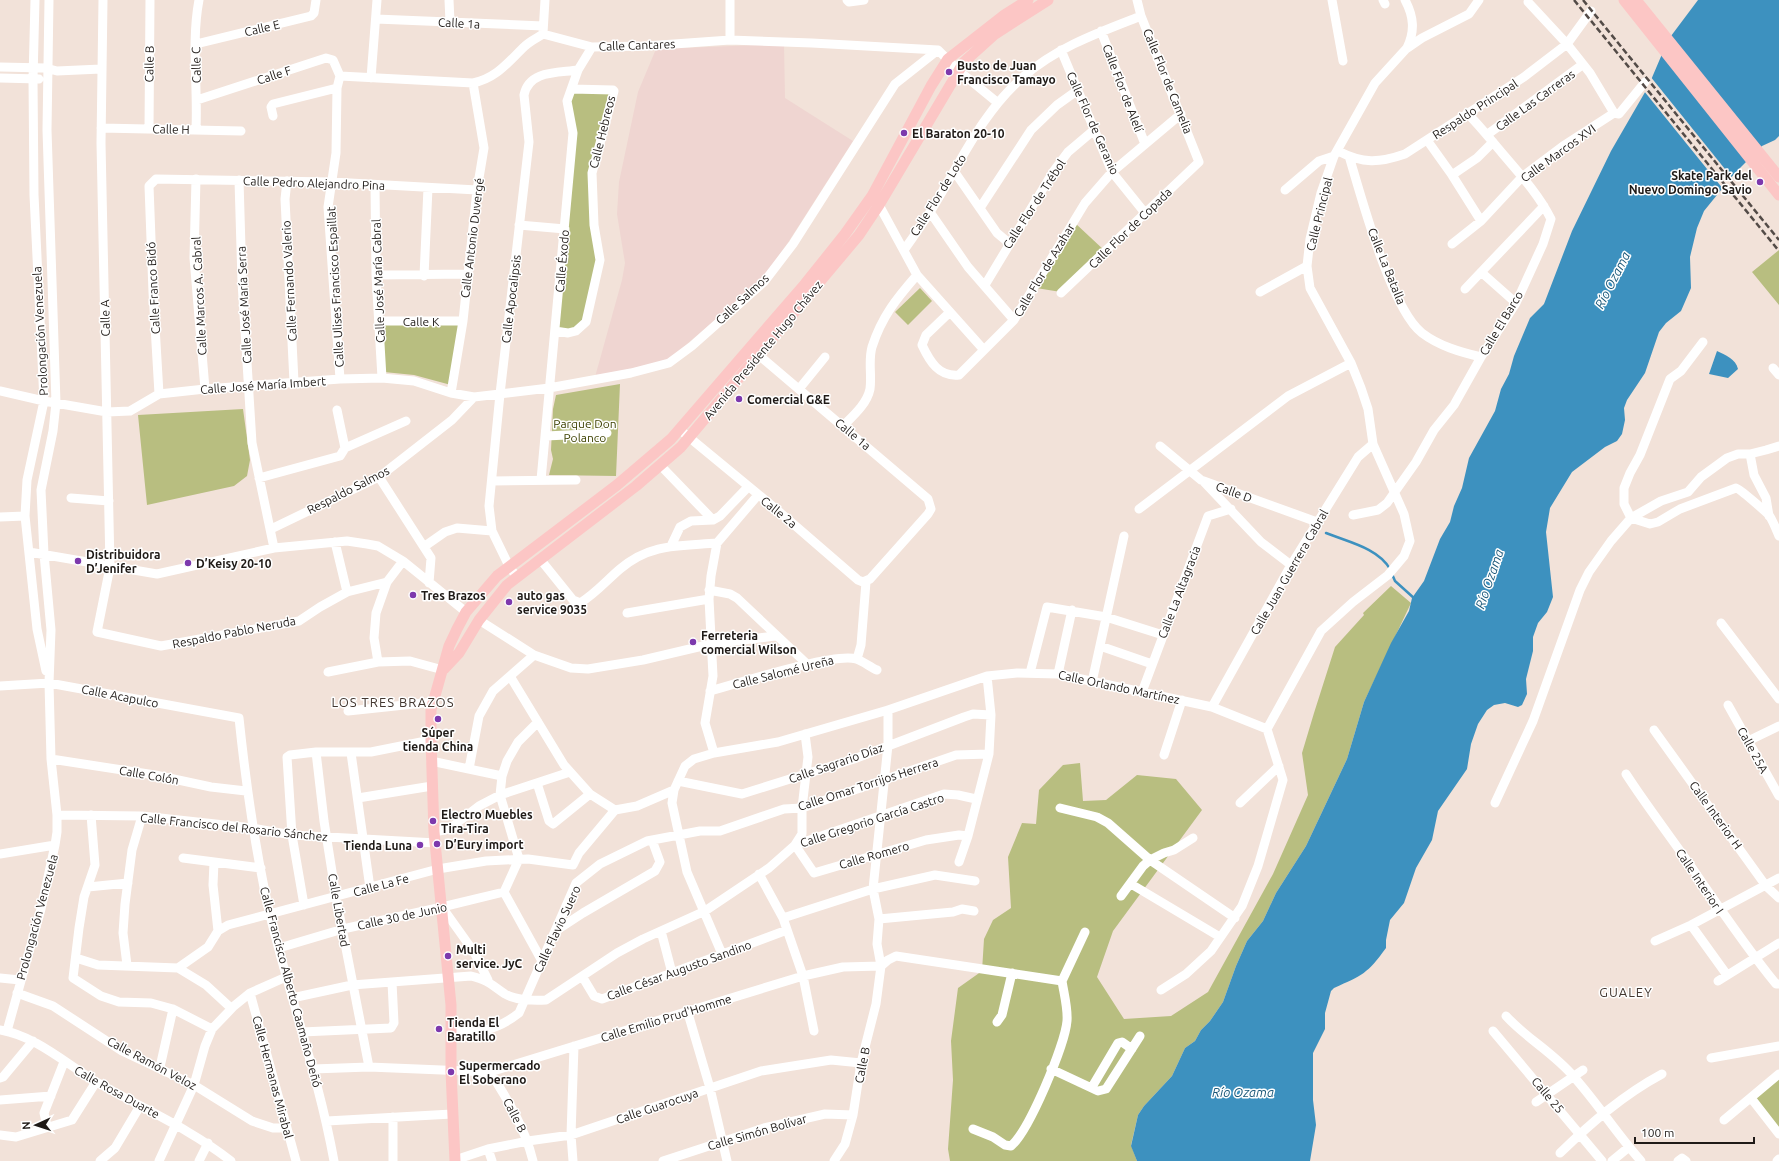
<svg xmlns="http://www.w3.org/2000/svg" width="1779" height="1161" viewBox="0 0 1779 1161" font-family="Ubuntu,sans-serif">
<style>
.industrial{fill:#efd5d1}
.green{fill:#b8be80}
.water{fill:#3d91bf}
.pier{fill:#f2e2d9}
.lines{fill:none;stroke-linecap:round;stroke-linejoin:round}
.stream{stroke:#3d91bf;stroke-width:2.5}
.minor{stroke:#fff;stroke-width:9}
.major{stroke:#fcc6c5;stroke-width:11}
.rail{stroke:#534b47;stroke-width:2.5;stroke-dasharray:6 3;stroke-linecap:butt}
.poi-dot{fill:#7d39ad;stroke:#fff;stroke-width:1.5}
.labels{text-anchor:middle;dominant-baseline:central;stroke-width:3;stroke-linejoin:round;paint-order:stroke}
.street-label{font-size:12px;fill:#1f1a17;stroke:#fff}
.poi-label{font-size:12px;font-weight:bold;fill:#1f1a17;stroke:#fff;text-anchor:start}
.park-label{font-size:12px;fill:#3d4100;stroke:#fff}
.water-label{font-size:13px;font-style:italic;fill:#1a5879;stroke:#fff}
.neighbourhood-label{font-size:13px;letter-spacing:1px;fill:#433730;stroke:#fff}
</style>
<rect width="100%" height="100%" fill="#f2e2d9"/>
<path class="industrial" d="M784,44L785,98L853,141L789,241L761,281L668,360L595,377L622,280L625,263L617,214L619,182L638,92L656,49Z"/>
<path class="green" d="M613,90L590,173L598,260L584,321L575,329L557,330L575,134L569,101L573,91Z
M1075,223L1105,251L1061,292L1036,288Z
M1779,250V305L1752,272Z
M920,288L932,301L908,325L895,312Z
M382,323H460L451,385L414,375L384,372Z
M620,384L616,476L549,475L553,459L551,450L553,409L556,395Z
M243,409L250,460L247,476L234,486L147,505L138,415Z
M1391,586L1411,603L1364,702L1347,759L1306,846L1276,893L1263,921L1247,941L1236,966L1223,1002L1210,1021L1201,1030L1195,1041L1185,1048L1172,1076L1144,1106L1138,1115L1131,1145L1137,1161H950L948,1149L953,1080L951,1041L958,988L982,971L984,939L993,920L1011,908L1008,857L1022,823L1036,824L1039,790L1063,765L1080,763L1083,801L1106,800L1137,775L1176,779L1202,810L1113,931L1097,977L1124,1019L1171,1016L1208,992L1273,874L1308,795L1302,753L1314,713L1335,647L1364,615L1363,613Z
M1779,1078V1130L1754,1098Z"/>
<path class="water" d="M1698,0H1779V136L1775,140L1762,146L1734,174L1704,211L1697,228L1690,257L1691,288L1681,311L1666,323L1659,332L1645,373L1627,400L1624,408L1625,420L1622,434L1617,441L1605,447L1572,472L1550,508L1546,532L1553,597L1547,612L1538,623L1533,637V651L1526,679L1527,694L1522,705L1518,707L1505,703L1494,705L1487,710L1478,724L1471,744L1467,769L1438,811L1432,840L1416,868L1404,903L1390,920L1386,940V948C1367,974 1363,975 1334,988L1331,991L1325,1013V1029L1313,1053V1100L1316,1125L1310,1161H1137L1131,1146L1138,1115L1144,1106L1172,1076L1185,1048L1195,1041L1201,1030L1210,1021L1223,1002L1236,966L1247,941L1263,921L1276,893L1306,846L1347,759L1364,702L1391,643L1409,611L1412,598L1424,581L1440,539L1450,522L1454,506L1462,488L1469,458L1495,411L1501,389L1509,374L1514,356L1530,318L1544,304L1572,231L1611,151L1648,87L1668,40Z
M1717,351C1725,355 1736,359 1738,369L1728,378L1709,374Z"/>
<path class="pier" d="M1650,76L1733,179L1724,190L1644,91Z"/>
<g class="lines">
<path class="stream" d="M1326,533C1348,542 1378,548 1390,569
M1392,574L1395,581L1415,599"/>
<path class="minor" d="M35,0L33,79L34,195L44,401L27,480L25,516L37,629L46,671
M103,0L101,143L110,567L97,632L161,646L299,621L320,607L347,592L387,582
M449,0L450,22
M847,0L849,2L864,0
M1332,0L1343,61
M1383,0L1385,4
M1405,0C1414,17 1415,31 1407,48
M1528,2L1567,44L1590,73L1614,113
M376,19L543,26
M1101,31L1145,144
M543,33L545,0
M730,40V0
M196,44L311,16L314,13L316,0
M1061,50L1112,172L1145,213
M0,67L46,68L57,71L101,69
M340,76L473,83C497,78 508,62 525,46C530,41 537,38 543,34L592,47L646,46L730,40L812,43L938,50L959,71L998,103
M340,76L337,88L336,153L328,207L340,379
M0,78L39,79
M371,78L377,0
M197,100L326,58L333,60L340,76
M273,116L271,107L273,104L337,88
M101,128L241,131
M149,129L150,0
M196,129C198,87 191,42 199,0
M1488,134L1582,65
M1427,140L1452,175L1481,221
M1338,151C1363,164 1379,163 1405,154L1524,77L1567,44L1591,11
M1349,156C1361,196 1391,309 1422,333C1439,346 1460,352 1481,357
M954,171L997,233L1009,243
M1452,175L1477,158L1493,142
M196,179L194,258L205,389
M239,180L242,282L252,443L274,548
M287,181L285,199L294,382
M375,185L376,275L382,378
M1285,190L1319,161L1334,156
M875,200L879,205L917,275L984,350
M980,208L1031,130L1057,105L1078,90
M930,212L968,267L1014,320
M519,225L565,229
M1452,244L1481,221L1522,177L1563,146L1614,113L1619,114L1645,82
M904,250C913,237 922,225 930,212C959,166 981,113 1023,77C1057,47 1100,32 1141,16
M1481,272L1516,303
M376,275L468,274
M424,276L428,188
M985,285L1053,172L1068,152L1094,130
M1465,289L1544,206
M1260,292L1307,266
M1061,293L1199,162L1141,16L1137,0
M950,312L926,335L922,345C930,362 939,377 959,375L1014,320L1085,203L1112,172L1181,114
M379,321H463
M555,331L568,333L576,331L586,322L600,260L594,225L592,173L614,91L613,90L572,89
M1703,342L1681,371L1670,379L1640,455L1630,473L1624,488V504L1631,518L1650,524L1658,522L1680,509L1736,488C1740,489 1765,511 1769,515C1773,521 1776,529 1779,536
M1773,368L1779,375
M799,389L825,357
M0,391L44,401L107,412L130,411L159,394L205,389L340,379L382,378L414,381L451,393L474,397L549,388L631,373L669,363L692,346L764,282L793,244L895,84L938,50
M451,393L463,321L477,190L484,148L473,83
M159,394L153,292L149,186L156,179L332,182L477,190
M337,410L345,448
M843,426C853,416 867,404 870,389C872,375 868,361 872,347C882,316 897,298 917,275
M679,429L776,509L858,580L863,582L870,579L928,514L931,509L928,499L754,351
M546,436L607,433
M1160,446L1201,480L1317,522
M1750,454L1754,475L1766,498L1769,516
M660,465L713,520
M379,477L431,558L429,583
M259,478L340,456L345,448L406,421
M541,480L573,133L567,101L578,70L592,47
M492,481L576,480
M1204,482L1261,542L1291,565
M71,498L109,501
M1139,509L1288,396L1351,363
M1353,515L1378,510L1387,503L1416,462L1434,430L1454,405L1481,357L1516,303L1543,244L1551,219C1539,195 1520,174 1502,153C1490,139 1480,126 1467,113
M0,517L25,516
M271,529L379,477L452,420L474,397
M335,542L347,592
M425,546L445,532L457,528L492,531
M671,546L680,527L691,521L713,520L720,516L748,487
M29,552L157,574L274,548L347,541L367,544L378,546L403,561L466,612
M540,559L573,600L580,603C595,594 607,580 620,569C650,543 680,546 717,543
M516,576L509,566L492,531L489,506L500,394L529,142L524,95C529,70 558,73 578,70
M709,590L730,594L737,598L807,664
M627,613L709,599
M479,620L534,655L571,668L588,669L643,660L711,644L775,636
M1721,623L1779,699
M1100,646L1152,664
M857,659L861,645L866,582
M378,662L374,638L376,613L387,582L403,561
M328,672L378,662L410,661L443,670
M1030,673L1047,607L1106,617L1163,635
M1058,674L1072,610
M510,676L564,765L590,794L615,810L637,806L674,790
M1092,682L1124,536
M0,686L49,683L239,718C246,785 255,850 270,915C290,998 319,1078 334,1161
M710,691C736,684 835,652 856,659C863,661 870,667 877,670
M1142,692L1208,516L1231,509
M1728,705L1779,796
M1212,707L1291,565L1358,457L1373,444
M348,711L433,702
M538,722L518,742L507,761L502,776L500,795L519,859L504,892L542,961
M1654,730L1766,886L1779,898
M805,734L808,757L802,808V834L795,845L814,873L926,840L959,835L968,836
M1748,741L1779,726
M316,752L324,821L336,897L369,1067
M351,753L370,888
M714,753L778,742L888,710L987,676L1017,673L1058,674L1212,707L1267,729L1321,631L1353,602L1388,575L1404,556L1410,541L1404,514L1373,444L1368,409L1361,388L1351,363L1310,288L1307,266L1310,239L1321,193L1334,156L1375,83L1406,49L1422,38L1469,14L1479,0
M1164,755L1182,700
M51,759L155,775L211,787L246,791
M431,761L502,776
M469,769L479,716L493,691L534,655
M1626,774C1650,811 1677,845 1701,881C1725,916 1749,951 1776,984H1779
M678,781L742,794L854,759L964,717L973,714L991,715
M537,783L549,821L553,824L590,794
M358,798L432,786
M1240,803L1279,766
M1495,803L1533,721L1580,590L1589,572L1611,541L1631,518L1661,501L1688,492L1701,477L1727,458L1738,454H1750L1766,450L1779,446
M1060,808L1097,817L1108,823L1150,860L1164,853L1174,850L1193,838
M57,815L142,816L252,828L292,835L436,843
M91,815L95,865L84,897L79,928L73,978L101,996L119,1002L151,1003L173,1009L212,1029
M434,832L449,829L479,806L500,795L570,772
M0,854L55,845
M183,858L261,868
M214,862L213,885L218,931
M959,862L968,836L989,754L991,715L987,676
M759,874L783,918L803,976L814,1031
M1131,884L1220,937
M88,887L128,883
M1121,896L1143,866L1150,860L1235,918
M304,905L292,835L287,757L290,755L316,752H371L431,740
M442,907L474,952L488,980
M783,918L873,889L935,875L975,881
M879,919L953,912L962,909L974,911
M1691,925L1727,975
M557,930L583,913L655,871L660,862L652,840
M661,931L672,973
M1655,941L1691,925L1779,878
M279,948L343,929L442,907L504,892
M722,954L687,872L672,803L674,790L685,766L694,759L714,753L705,723L713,676L709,599L711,576L717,543L758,495
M76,958L98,965L178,968L206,985L231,1008
M127,965L123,933L125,904L132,850L142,816
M881,966L888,960L896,956L1062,981L1085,932
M178,968L208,947L218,931L228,925L438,869L486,861L528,859L573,865L579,853L615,810
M582,976L594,996L602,999L787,930
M0,978L20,980
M1718,981L1779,943
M1161,990L1186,974L1211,951L1242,906L1258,866L1283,780L1267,729
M17,993L53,1006L122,1051L194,1085L252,1121L273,1128H287
M250,993L296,1161
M292,998L352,985L471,976C490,981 490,984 505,994C515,1000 534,1001 546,1000L617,953L643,939L705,911L769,868L795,845L944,794L958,795L976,799
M687,1010L710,1088L727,1161
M1506,1016C1527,1039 1554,1053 1574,1077C1598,1104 1617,1134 1641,1161
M997,1022L1002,1015L1012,973
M0,1030C36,1036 65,1063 95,1081C141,1108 189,1128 231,1161
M7,1031L41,909L55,845L57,832V815L51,759L49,683L51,630L44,554L41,490L53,431L56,403L47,130L49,0
M1493,1031L1602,1161
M302,1032L391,1028L394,1023L392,982
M452,1032C480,1032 496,1031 519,1013L576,883L600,864L647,841L700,831H720L784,809L802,808L956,755L989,754
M1711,1058L1779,1046
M160,1067L173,1009
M313,1069L369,1067L490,1072L803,976L843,967L881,966
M1051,1069L1098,1091L1106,1089L1140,1036
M490,1072C508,1100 525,1128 533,1161
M0,1078L3,1077L33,1041
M1092,1087L1118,1043L1122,1042L1132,1049
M1751,1098L1779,1134
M0,1100L51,1096
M1536,1102L1583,1070
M1724,1120L1779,1074
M327,1121L452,1114
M47,1126L44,1113L64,1062
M973,1129L993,1137L1005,1145L1011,1146C1029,1131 1065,1045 1067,1021C1068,1008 1064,994 1062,981
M0,1135L16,1137L72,1120L96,1082
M488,1149L492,1161
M1560,1153C1591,1123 1623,1095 1662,1074
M455,1160L488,1149L528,1141L571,1135L761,1071L831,1060L861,1063
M100,1161L115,1148L140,1106
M159,1161L194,1085L205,1046L212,1029L234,1006L250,993L286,977
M199,1161L208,1143
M393,1161V1117
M573,1161L571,1135L574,1046
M663,1161L764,1128L825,1114L853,1115
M834,1161L845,1144L853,1115L861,1063L876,1004L881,966L877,944L879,919L873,889L888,745V710
M1612,1161L1629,1147
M1678,1161L1682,1158L1686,1161
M1777,1161L1779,1159"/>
<path class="major" d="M1624,0L1779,195
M1636,0L1779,177
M444,669L459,653L479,620L507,585L636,486L681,447L859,235L879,205L964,62L995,34L1048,0
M455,1161L451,1071V1005L434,832L431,740V710L449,646L457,629L466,612L497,576L617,485L671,439L805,284L845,234L872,196L931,86L948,59L1003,16L1028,0"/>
<path class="rail" d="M1574,0L1779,251
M1583,0L1779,240"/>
</g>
<g class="poi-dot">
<circle cx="949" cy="72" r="4"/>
<circle cx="904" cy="133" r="4"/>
<circle cx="1760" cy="182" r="4"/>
<circle cx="739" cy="399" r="4"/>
<circle cx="78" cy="561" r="4"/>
<circle cx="188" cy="563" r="4"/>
<circle cx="413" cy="595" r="4"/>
<circle cx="509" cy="602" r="4"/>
<circle cx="693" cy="642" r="4"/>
<circle cx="438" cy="719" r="4"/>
<circle cx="433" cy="821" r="4"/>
<circle cx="437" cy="844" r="4"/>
<circle cx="420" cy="845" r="4"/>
<circle cx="448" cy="956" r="4"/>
<circle cx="439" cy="1029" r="4"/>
<circle cx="451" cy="1072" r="4"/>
</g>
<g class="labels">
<g class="street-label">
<text transform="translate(459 23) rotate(3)">Calle 1a</text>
<text transform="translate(262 28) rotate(-13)">Calle E</text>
<text transform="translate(637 45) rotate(-2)">Calle Cantares</text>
<text transform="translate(149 64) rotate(-89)">Calle B</text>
<text transform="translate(196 65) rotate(-91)">Calle C</text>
<text transform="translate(274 75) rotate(-18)">Calle F</text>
<text transform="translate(1168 81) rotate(68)">Calle Flor de Camelia</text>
<text transform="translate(1123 88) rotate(69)">Calle Flor de Alelí</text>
<text transform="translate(1535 100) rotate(-36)">Calle Las Carreras</text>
<text transform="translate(1475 109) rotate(-33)">Respaldo Principal</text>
<text transform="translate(1093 123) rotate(66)">Calle Flor de Geranio</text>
<text transform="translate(171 129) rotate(1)">Calle H</text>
<text transform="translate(602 132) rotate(-76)">Calle Hebreos</text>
<text transform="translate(1558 153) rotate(-36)">Calle Marcos XVI</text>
<text transform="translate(314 183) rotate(2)">Calle Pedro Alejandro Pina</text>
<text transform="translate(938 195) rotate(-58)">Calle Flor de Loto</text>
<text transform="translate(1034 204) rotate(-57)">Calle Flor de Trébol</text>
<text transform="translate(1319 214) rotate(-76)">Calle Principal</text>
<text transform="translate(1130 228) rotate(-44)">Calle Flor de Copada</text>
<text transform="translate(472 238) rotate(-83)">Calle Antonio Duvergé</text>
<text transform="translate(562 261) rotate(-85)">Calle Éxodo</text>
<text transform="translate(1387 266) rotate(68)">Calle La Batalla</text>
<text transform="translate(1044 270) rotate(-59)">Calle Flor de Azahar</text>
<text transform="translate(289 281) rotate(-93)">Calle Fernando Valerio</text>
<text transform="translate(378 281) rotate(-92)">Calle José María Cabral</text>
<text transform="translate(335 287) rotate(-93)">Calle Ulises Francisco Espaillat</text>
<text transform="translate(153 288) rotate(-93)">Calle Franco Bidó</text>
<text transform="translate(199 296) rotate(-93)">Calle Marcos A. Cabral</text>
<text transform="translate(511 299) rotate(-83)">Calle Apocalipsis</text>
<text transform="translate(742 299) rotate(-43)">Calle Salmos</text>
<text transform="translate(244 305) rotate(-93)">Calle José María Serra</text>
<text transform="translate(105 318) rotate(-91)">Calle A</text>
<text x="421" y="321">Calle K</text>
<text transform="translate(1501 323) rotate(-59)">Calle El Barco</text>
<text transform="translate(40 331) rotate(-93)">Prolongación Venezuela</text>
<text transform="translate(763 350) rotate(-50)">Avenida Presidente Hugo Chávez</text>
<text transform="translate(263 385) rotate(-4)">Calle José María Imbert</text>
<text transform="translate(853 434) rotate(40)">Calle 1a</text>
<text transform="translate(348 490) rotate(-27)">Respaldo Salmos</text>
<text transform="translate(1234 492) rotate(20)">Calle D</text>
<text transform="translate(779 512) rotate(39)">Calle 2a</text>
<text transform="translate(1289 572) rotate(-60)">Calle Juan Guerrera Cabral</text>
<text transform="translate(1179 592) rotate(-69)">Calle La Altagracia</text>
<text transform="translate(234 632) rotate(-11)">Respaldo Pablo Neruda</text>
<text transform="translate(783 672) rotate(-14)">Calle Salomé Ureña</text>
<text transform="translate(1119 687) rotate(12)">Calle Orlando Martínez</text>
<text transform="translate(120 696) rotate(11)">Calle Acapulco</text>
<text transform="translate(1753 750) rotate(61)">Calle 25A</text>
<text transform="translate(836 763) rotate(-19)">Calle Sagrario Díaz</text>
<text transform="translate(149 775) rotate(10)">Calle Colón</text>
<text transform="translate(868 784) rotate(-18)">Calle Omar Torrijos Herrera</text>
<text transform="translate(1716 815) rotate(54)">Calle Interior H</text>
<text transform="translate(872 820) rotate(-18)">Calle Gregorio García Castro</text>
<text transform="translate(234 827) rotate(6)">Calle Francisco del Rosario Sánchez</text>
<text transform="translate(874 855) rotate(-16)">Calle Romero</text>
<text transform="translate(1700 881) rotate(56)">Calle Interior I</text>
<text transform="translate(381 885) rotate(-15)">Calle La Fe</text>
<text transform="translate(339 910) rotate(80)">Calle Libertad</text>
<text transform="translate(402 916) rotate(-12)">Calle 30 de Junio</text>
<text transform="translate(37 917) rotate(-75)">Prolongación Venezuela</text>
<text transform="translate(557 929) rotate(-65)">Calle Flavio Suero</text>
<text transform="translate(679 970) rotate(-20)">Calle César Augusto Sandino</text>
<text transform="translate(291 987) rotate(75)">Calle Francisco Alberto Caamaño Deñó</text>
<text transform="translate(666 1018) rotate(-17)">Calle Emilio Prud'Homme</text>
<text transform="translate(152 1063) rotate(28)">Calle Ramón Veloz</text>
<text transform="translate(862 1065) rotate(-79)">Calle B</text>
<text transform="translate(273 1077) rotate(75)">Calle Hermanas Mirabal</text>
<text transform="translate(117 1092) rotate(29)">Calle Rosa Duarte</text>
<text transform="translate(1548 1095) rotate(50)">Calle 25</text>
<text transform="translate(657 1106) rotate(-19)">Calle Guarocuya</text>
<text transform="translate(515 1115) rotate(63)">Calle B</text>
<text transform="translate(757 1132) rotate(-16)">Calle Simón Bolívar</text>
</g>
<g class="poi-label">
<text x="957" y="65">Busto de Juan<tspan x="957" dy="14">Francisco Tamayo</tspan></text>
<text x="912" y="133">El Baraton 20-10</text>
<text x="1752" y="175" text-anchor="end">Skate Park del<tspan x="1752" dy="14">Nuevo Domingo Savio</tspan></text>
<text x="747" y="399">Comercial G&amp;E</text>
<text x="86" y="554">Distribuidora<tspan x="86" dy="14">D’Jenifer</tspan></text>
<text x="196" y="563">D’Keisy 20-10</text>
<text x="421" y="595">Tres Brazos</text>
<text x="517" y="595">auto gas<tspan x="517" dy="14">service 9035</tspan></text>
<text x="701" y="635">Ferreteria<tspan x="701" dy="14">comercial Wilson</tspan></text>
<text x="438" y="732" text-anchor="middle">Súper<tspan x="438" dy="14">tienda China</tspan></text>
<text x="441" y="814">Electro Muebles<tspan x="441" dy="14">Tira-Tira</tspan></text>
<text x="445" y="844">D’Eury import</text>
<text x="412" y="845" text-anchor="end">Tienda Luna</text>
<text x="456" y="949">Multi<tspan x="456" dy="14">service. JyC</tspan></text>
<text x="447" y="1022">Tienda El<tspan x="447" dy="14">Baratillo</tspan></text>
<text x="459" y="1065">Supermercado<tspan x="459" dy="14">El Soberano</tspan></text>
</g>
<g class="park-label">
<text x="585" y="423">Parque Don<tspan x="585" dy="14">Polanco</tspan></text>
</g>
<g class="water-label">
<text transform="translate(1612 280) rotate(-63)">Río Ozama</text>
<text transform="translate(1489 579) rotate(-71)">Río Ozama</text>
<text x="1243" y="1092">Río Ozama</text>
</g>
<g class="neighbourhood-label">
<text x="393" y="702">LOS TRES BRAZOS</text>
<text x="1626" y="992">GUALEY</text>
</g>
</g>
<g transform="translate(36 1125) rotate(267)" stroke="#ffffff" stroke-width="3" paint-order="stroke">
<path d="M0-3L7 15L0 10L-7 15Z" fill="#1f1a17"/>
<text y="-6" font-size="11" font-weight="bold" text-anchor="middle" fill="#1f1a17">N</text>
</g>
<path d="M1635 1137v6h119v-6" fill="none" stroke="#1f1a17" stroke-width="2"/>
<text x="1641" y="1137" font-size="12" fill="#1f1a17" stroke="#ffffff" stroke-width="3" paint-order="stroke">100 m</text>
</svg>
